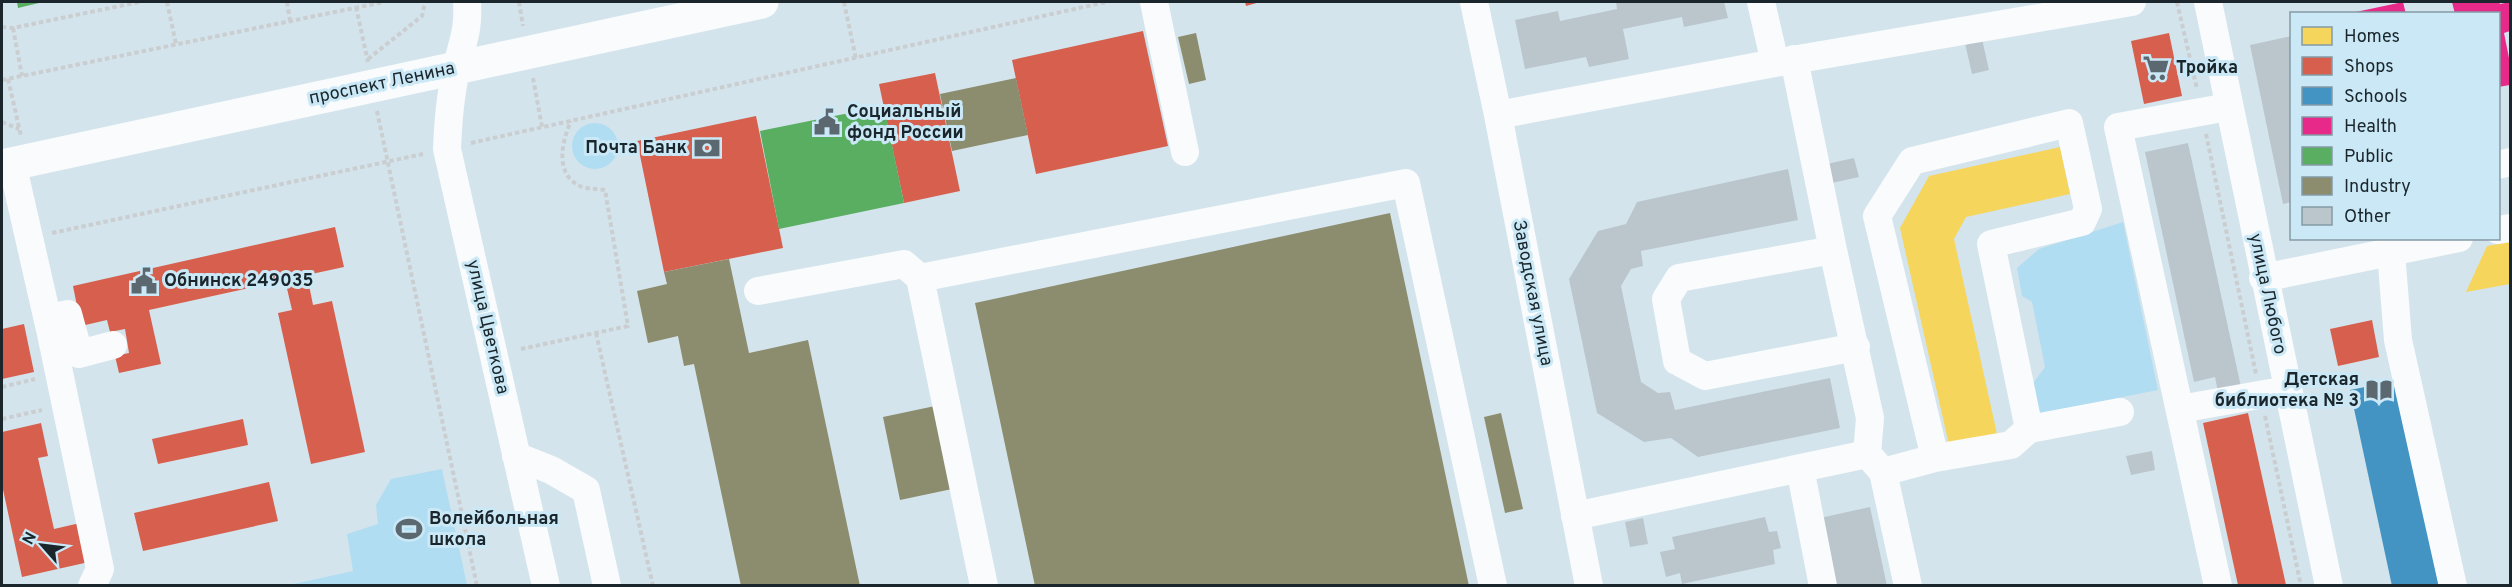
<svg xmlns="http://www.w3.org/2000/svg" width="2512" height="587" viewBox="0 0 2512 587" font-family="Overpass,sans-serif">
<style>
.green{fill:#b1ddf2}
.homes{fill:#f6d55c}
.shops{fill:#d6604d}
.schools{fill:#4393c3}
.health{fill:#e7298a}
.public{fill:#5aae61}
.industry{fill:#8c8c6e}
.building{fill:#bac6cc}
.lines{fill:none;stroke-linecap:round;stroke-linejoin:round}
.path{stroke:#caced0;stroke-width:4;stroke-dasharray:4.5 3;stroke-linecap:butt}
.minor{stroke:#f9fbfc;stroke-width:28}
.major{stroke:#f9fbfc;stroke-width:33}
.labels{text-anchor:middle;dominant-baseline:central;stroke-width:6;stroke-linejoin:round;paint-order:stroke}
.poi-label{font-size:18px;font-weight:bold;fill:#1a262b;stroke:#cae8f6;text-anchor:start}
.street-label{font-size:18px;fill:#1a262b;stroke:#cae8f6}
</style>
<rect width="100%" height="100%" fill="#d4e4ec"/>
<path class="green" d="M572 146a23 23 0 1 1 46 0a23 23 0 1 1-46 0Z
M2123,222L2158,390L2037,414L2031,386L2045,367L2032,302L2022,296L2017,268L2039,249Z
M442,469L467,585H289L353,571L347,534L378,524L376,505L391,479Z"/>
<path class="homes" d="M2060,147L2070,194L1966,217L1954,239L1997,434L1949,445L1900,228L1929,176Z
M2510,242V284L2466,292L2487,246Z"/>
<path class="shops" d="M1245,2H1260L1246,6Z
M1143,31L1168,146L1036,174L1012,60Z
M2169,33L2182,96L2144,104L2131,41Z
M935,73L960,191L904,203L879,84Z
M756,116L783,248L664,272L637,141Z
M335,227L344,267L307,275L313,305L332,301L365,452L311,464L278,313L292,310L285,280L149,310L161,364L119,373L115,356L129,353L125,329L110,332L107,320L81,326L73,286Z
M2372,320L2379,357L2338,366L2330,329Z
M24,324L34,372L2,379V329Z
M2248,413L2286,585H2238L2203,423Z
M243,419L248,445L158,464L152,439Z
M41,423L48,456L38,458L54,529L80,523L89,562L22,577L2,485V432Z
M269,482L278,521L143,551L134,513Z"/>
<path class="schools" d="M2395,381L2439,586H2392L2350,390Z"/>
<path class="health" d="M2403,2L2406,14H2351V13Z
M2452,2H2499L2500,4L2510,2V31L2504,33L2510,63V85L2498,87V14H2455Z"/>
<path class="public" d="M17,2H43L18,8Z
M884,106L904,203L779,229L760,131Z"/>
<path class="industry" d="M1196,33L1206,80L1189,84L1178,37Z
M1016,78L1028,135L952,151L940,94Z
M1390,213L1469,586H1035L975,303Z
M729,259L749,353L808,340L860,586H741L694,364L684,366L678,336L648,343L637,291L667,284L664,272Z
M935,406L952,489L900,500L883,417Z
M1501,413L1523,509L1505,513L1484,417Z"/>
<path class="building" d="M1616,2H1724L1728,18L1684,27L1682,17L1623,29L1629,59L1589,67L1586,57L1525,69L1515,20L1558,11L1560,21L1617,9Z
M2292,36V202L2283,204L2250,45Z
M1982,39L1989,70L1972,74L1965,43Z
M2188,143L2241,387L2218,392L2215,377L2194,382L2145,152Z
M1854,158L1859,177L1827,184L1822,165Z
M1788,169L1798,220L1641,251L1643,266L1631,269L1621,286L1641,382L1658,393L1670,392L1675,410L1830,378L1840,428L1698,457L1671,438L1644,442L1597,413L1569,279L1598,231L1626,224L1637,202Z
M2152,451L2155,470L2131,475L2126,456Z
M1870,507L1887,586H1835L1820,518Z
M1765,517L1769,532L1777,531L1781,548L1773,550L1775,564L1682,584L1680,573L1666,577L1660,552L1675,549L1672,537Z
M1643,518L1648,544L1630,547L1625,522Z"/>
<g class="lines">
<path class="path" d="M167,2L176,44
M287,2L290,21
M519,2L523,26
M844,2L856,59
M2177,2L2197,89
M356,7L368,62
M2,27L13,28L139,2
M13,28L22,76
M368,59L422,16L425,2
M533,78L542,127
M8,79L21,136
M2,80L384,2
M377,111L477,586
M2,122L19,129
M2206,134L2256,374
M471,143L1106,2
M52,233L423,154
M596,333L653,586
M521,349L628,326L605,190C598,189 587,189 580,186C554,174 562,141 571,121
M2,387L35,379
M2265,416L2301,586
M2,419L42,410"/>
<path class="minor" d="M467,2C469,31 462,43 456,70C450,97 448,122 447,149L546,586
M1154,2L1185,152
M1474,2L1498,115L1589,586
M1761,2L1775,63
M2208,2L2329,586
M1794,59L1833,250
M1498,115L1775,63L2132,2
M12,163L51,334L100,569L92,586
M2498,165L2510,162
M2498,230L2510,228
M2391,252L2398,340L2453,586
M2263,278L2459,238
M758,291L904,264L920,278
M48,318L68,314L79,354L113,345
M2180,409L2287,390
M516,456L551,470L586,490L607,586
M1870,457L1883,472L1908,586
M1935,458L1877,216L1912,161L2069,123L2088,209L2082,222L1991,244L2029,429L2120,412
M1800,468L1823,586
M1883,472L1935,458L2011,445L2029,429
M1575,516L1867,454L1870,418L1833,250L1679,278L1666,299L1677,361L1705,376L1856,347
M984,586L920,278L1406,183L1493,586
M2218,586L2118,127L2228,107"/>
<path class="major" d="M2,166L762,2"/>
</g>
<defs>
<g id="supermarket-bare" transform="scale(2.07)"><path d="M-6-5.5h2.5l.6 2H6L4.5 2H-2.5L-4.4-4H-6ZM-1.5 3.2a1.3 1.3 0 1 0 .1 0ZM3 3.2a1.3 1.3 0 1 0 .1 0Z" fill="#5b686f" stroke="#cae8f6" stroke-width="2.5" paint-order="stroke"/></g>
<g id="civic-bare" transform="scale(2.07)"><path d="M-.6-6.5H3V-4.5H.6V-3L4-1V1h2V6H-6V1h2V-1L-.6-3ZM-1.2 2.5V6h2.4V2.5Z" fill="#5b686f" stroke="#cae8f6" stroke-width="2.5" paint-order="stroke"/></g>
<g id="bank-bare" transform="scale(2.07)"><path d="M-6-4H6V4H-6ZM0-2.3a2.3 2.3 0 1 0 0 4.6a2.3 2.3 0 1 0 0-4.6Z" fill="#5b686f" stroke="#cae8f6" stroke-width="2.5" paint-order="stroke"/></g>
<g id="library-bare" transform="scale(2.07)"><path d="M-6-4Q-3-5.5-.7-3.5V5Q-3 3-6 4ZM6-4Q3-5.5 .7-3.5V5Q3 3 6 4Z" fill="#5b686f" stroke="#cae8f6" stroke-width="2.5" paint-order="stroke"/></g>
<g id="stadium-bare" transform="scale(2.07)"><path d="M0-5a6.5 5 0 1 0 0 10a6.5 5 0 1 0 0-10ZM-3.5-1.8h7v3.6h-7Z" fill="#5b686f" stroke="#cae8f6" stroke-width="2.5" paint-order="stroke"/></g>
</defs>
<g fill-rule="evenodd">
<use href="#supermarket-bare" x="2156" y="68"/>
<use href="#civic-bare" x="827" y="122"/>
<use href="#bank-bare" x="707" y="148"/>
<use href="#civic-bare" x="144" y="281"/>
<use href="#library-bare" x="2379" y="390"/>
<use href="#stadium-bare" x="409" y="529"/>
</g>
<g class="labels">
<g class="poi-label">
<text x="2176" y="68">Тройка</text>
<text x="847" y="112">Социальный<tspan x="847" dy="21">фонд России</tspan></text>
<text x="687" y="148" text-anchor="end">Почта Банк</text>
<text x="164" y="281">Обнинск 249035</text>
<text x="2359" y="380" text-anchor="end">Детская<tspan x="2359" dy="21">библиотека № 3</tspan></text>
<text x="429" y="519">Волейбольная<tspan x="429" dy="21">школа</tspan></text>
</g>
<g class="street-label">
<text transform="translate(382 84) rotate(-12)">проспект Ленина</text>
<text transform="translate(1532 293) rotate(79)">Заводская улица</text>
<text transform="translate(2267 294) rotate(78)">улица Любого</text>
<text transform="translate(487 327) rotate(77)">улица Цветкова</text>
</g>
</g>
<rect width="2512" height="587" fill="none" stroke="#1a262b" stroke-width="6"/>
<rect x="2290" y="12" width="210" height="228" fill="#cae8f6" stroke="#849aa5" stroke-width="1.5"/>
<rect x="2302" y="27" width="30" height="18" fill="#f6d55c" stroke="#849aa5" stroke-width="1.5"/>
<text x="2344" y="42" font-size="18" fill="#1a262b">Homes</text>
<rect x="2302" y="57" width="30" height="18" fill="#d6604d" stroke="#849aa5" stroke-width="1.5"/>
<text x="2344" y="72" font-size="18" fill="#1a262b">Shops</text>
<rect x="2302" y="87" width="30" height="18" fill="#4393c3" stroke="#849aa5" stroke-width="1.5"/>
<text x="2344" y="102" font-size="18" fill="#1a262b">Schools</text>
<rect x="2302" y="117" width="30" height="18" fill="#e7298a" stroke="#849aa5" stroke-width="1.5"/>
<text x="2344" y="132" font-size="18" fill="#1a262b">Health</text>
<rect x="2302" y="147" width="30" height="18" fill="#5aae61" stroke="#849aa5" stroke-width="1.5"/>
<text x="2344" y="162" font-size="18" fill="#1a262b">Public</text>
<rect x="2302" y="177" width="30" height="18" fill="#8c8c6e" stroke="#849aa5" stroke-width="1.5"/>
<text x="2344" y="192" font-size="18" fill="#1a262b">Industry</text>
<rect x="2302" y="207" width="30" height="18" fill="#bac6cc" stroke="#849aa5" stroke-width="1.5"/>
<text x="2344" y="222" font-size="18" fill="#1a262b">Other</text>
<g transform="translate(42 545) rotate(298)" stroke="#cae8f6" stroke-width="4.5" paint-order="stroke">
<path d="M0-4.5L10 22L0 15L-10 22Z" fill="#1a262b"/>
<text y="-9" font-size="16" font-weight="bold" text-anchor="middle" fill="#1a262b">N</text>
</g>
</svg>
